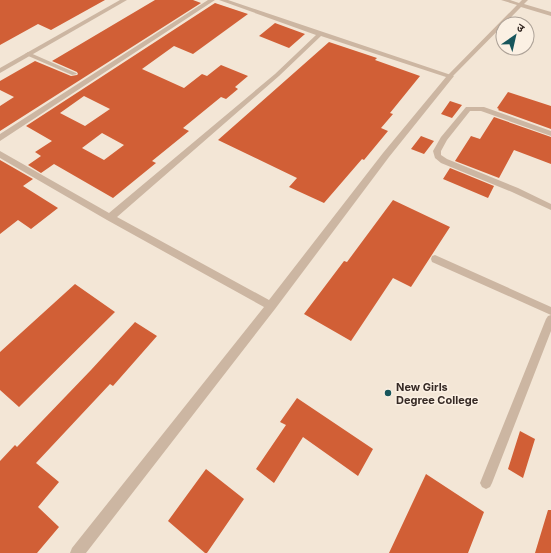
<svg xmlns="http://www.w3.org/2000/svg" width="551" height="553" viewBox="0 0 551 553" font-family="Inter,'Noto Sans Devanagari',sans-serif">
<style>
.building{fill:#d15f36;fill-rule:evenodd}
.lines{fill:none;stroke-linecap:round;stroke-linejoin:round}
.service{fill:#ccb6a2;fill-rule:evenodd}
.minor{fill:#ccb6a2;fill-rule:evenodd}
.tertiary{fill:#ccb6a2;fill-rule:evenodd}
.poi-dot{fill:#17555b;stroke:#fbf0e3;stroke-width:1.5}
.labels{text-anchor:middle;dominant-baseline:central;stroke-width:3;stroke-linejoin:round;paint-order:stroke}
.poi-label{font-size:11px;font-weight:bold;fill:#362a25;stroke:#fbf0e3;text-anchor:start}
</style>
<rect width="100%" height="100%" fill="#f3e6d6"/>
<path class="building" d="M0,0H105L51,30L38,24L0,45Z
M155,0H193L201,3L0,131V106L14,97L0,90V81L35,61L71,76L77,75L78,74L77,72L52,61Z
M215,3L248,14L193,54L174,46L142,69L184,88L202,74L207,76L221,65L248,76L235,87L238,89L226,99L221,97L183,128L189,131L152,161L156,163L113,198L54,164L41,173L28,165L41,156L35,152L52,141L26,126ZM84,96L110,109L85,126L60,113ZM102,133L124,145L104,160L82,148Z
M275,23L305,34L289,48L259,36Z
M329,42L377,58L375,60L420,76L390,113L393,114L381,128L388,131L364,160L362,159L324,203L289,187L297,178L218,140Z
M508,92L551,106V129L498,110L499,109L497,108Z
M450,101L462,105L452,118L441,114Z
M494,117L551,137V164L514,150L499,178L455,161L471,136L480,139Z
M421,136L434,141L424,154L411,149Z
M0,160L33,179L23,186L58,208L31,229L18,220L0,234Z
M450,168L494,186L488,198L443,179Z
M393,200L450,227L411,287L393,278L351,341L304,314L344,261L347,262Z
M75,284L115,312L19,407L0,390V352Z
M135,322L157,336L113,386L110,384L36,463L59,482L38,507L59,527L37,553H0V461L15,445L17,447L91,370Z
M297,398L373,449L358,476L303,437L274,483L256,469L286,425L280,422Z
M520,431L535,439L523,478L508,469Z
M206,469L244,499L207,553H205L168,521Z
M426,474L484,512L468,553H389Z
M548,510H551V553H535Z"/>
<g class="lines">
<path class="service" d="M501,0H510L519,3L522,0H528L524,4L551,12V16L521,7L452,77H448V75L517,5Z
M28,52L76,73L77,74L72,75L26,55L25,54Z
M466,107H484L551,131V136L481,111H470L447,140L441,151V155L447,159L518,188L551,204V210L512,192L441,163L435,158L433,151L441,137Z
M435,255L551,307V331L492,483L490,487L486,489L482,487L480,483L546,319L548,316L551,315L432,262L431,259L432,256Z"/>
<path class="minor" d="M208,0H215L0,141V134Z
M219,0H228L454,76L389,157L275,309L86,553H70L72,548L264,307L107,220L0,158V151L109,213L275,74L316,35ZM321,36L446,77L383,153L269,300L117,217L279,76Z"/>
<path class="tertiary" d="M120,0H127L0,73V68Z"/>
</g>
<circle class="poi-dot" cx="388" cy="393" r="4"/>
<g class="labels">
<g class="poi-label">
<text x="396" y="387">New Girls<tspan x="396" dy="13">Degree College</tspan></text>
</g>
</g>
<g transform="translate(515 36) rotate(34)"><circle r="19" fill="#fbf0e3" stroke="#aca197"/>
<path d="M0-3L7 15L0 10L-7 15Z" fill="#17555b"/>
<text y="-6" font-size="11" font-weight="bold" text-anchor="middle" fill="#362a25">उ</text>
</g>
</svg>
